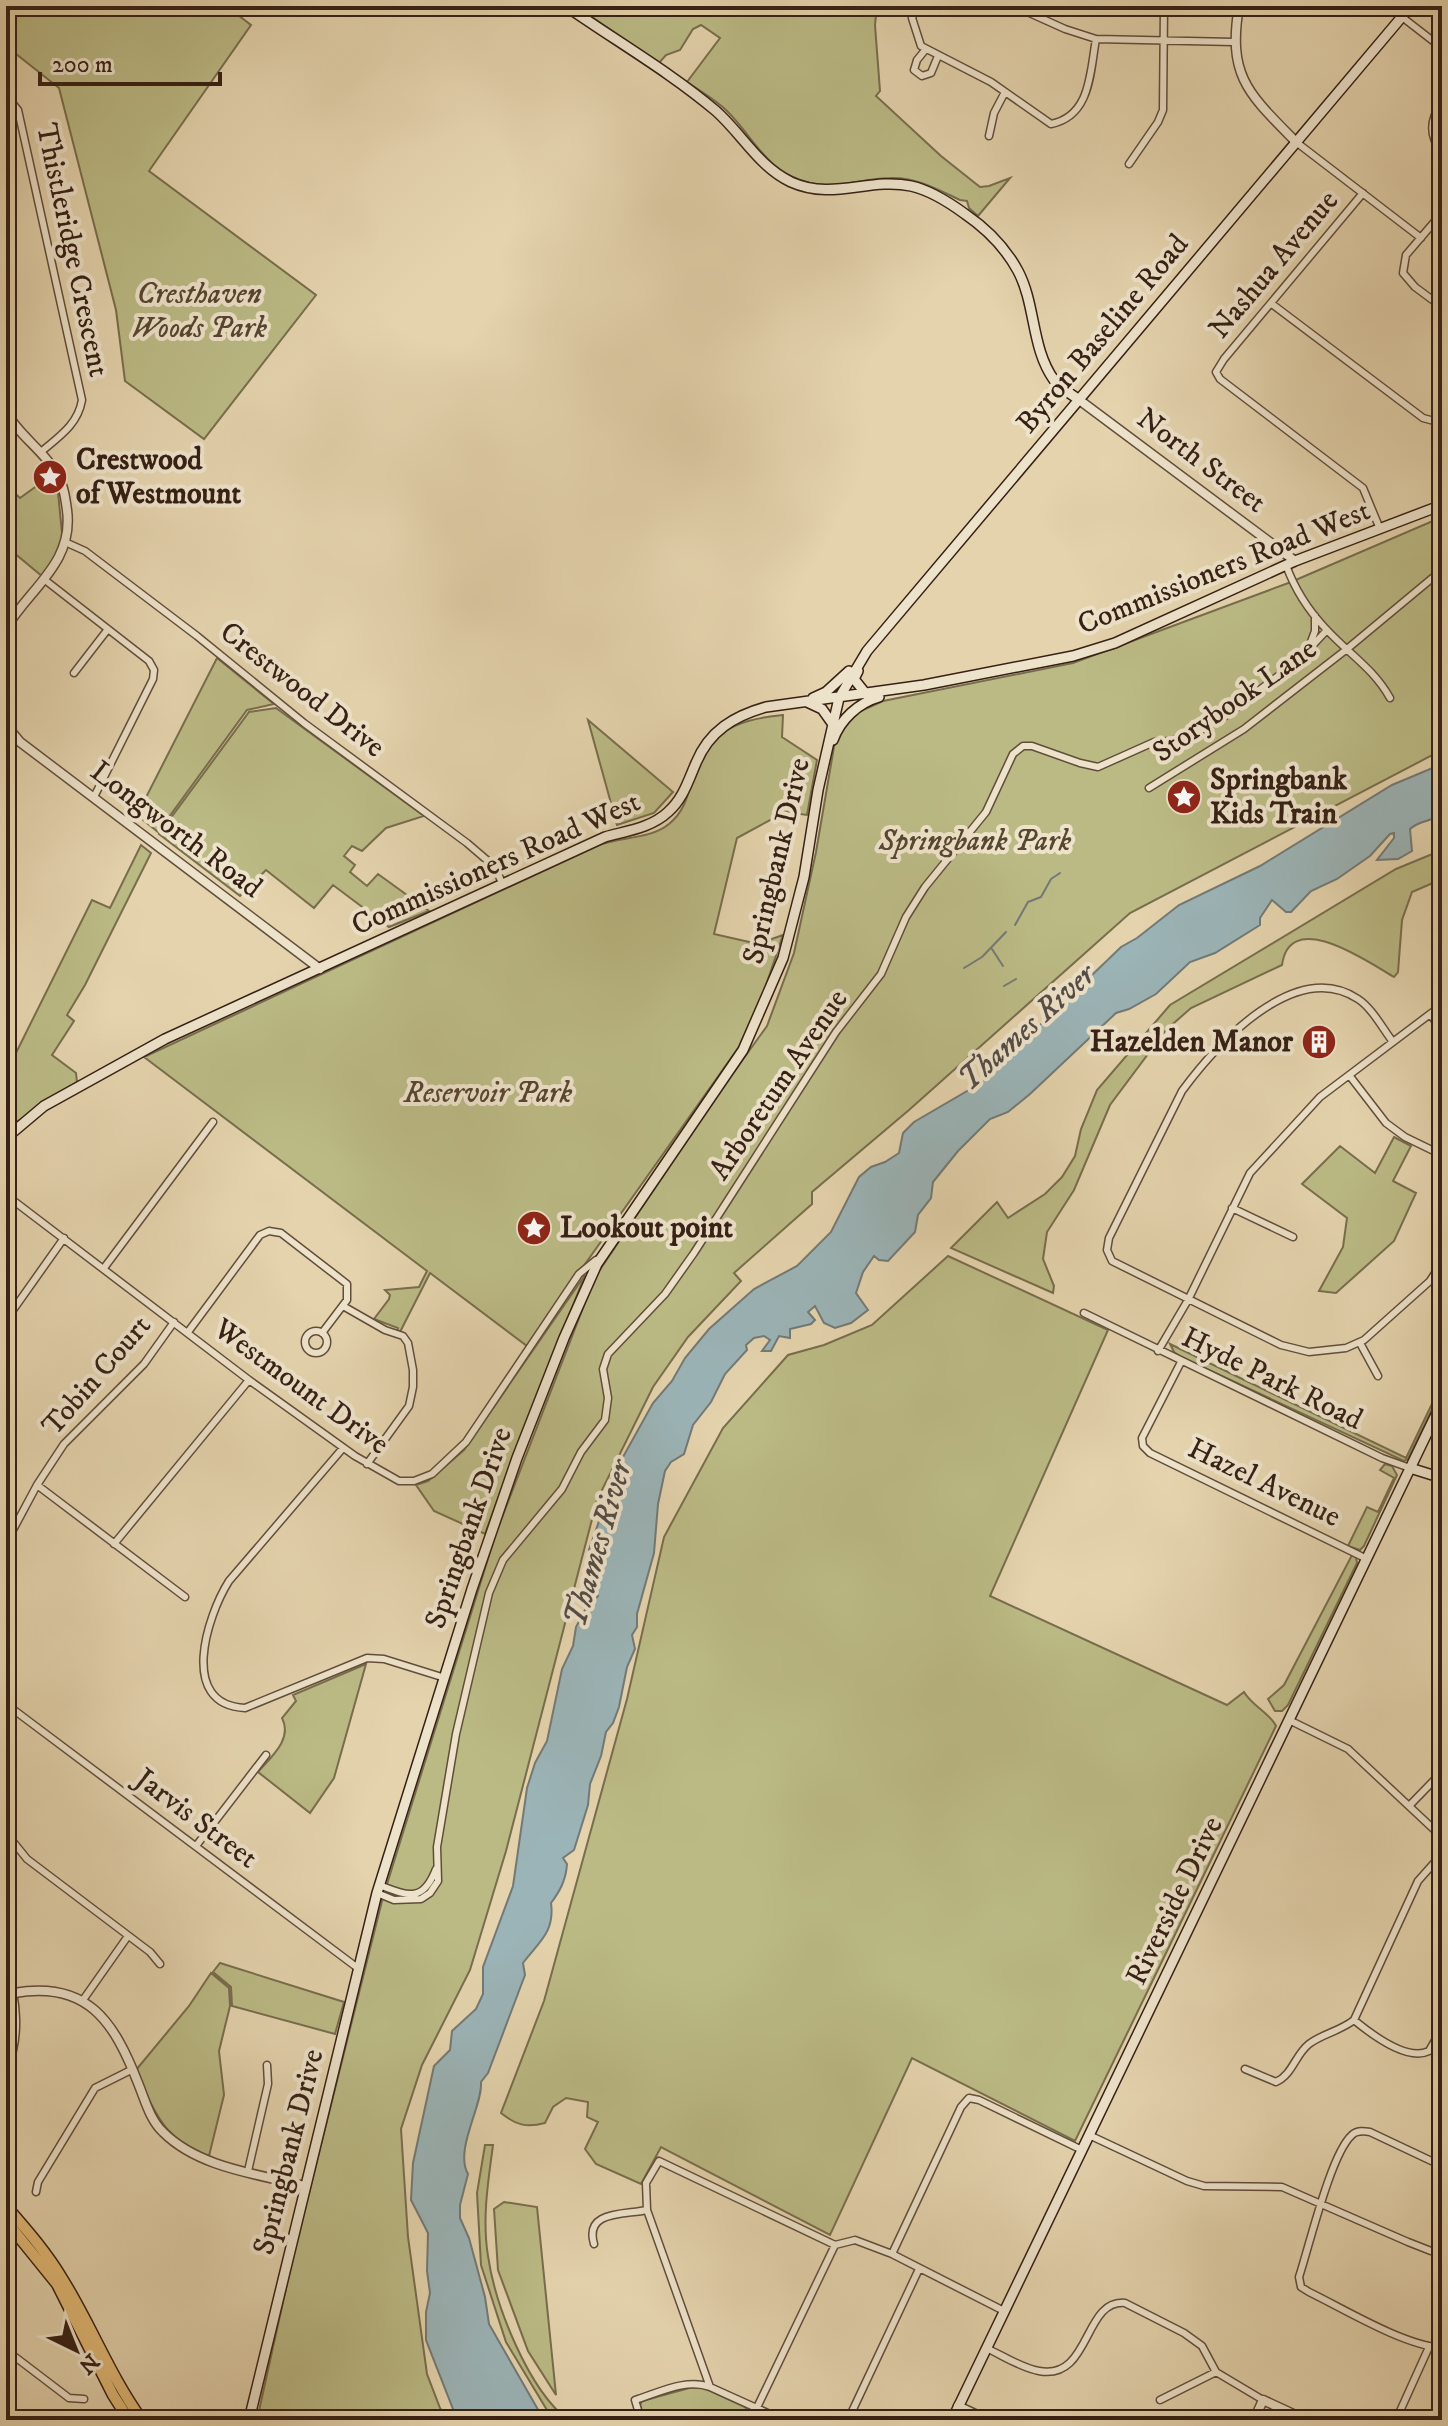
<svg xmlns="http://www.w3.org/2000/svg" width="1448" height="2426" viewBox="0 0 1448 2426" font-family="'IM FELL DW Pica',serif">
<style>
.green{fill:#bbba85;stroke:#786d4d;stroke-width:2}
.water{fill:#9bb4b7;stroke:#737976;stroke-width:2}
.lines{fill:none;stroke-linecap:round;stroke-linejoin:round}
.stream{stroke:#737976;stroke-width:2}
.minor-casing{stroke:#624d3b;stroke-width:9}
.tertiary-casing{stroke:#624d3b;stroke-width:11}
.secondary-casing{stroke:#362015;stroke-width:12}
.primary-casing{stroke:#362015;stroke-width:13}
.minor{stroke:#ede2ca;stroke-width:6}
.tertiary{stroke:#ede2ca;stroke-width:8}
.secondary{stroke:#ede2ca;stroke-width:9}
.primary{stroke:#e2ba76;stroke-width:10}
.labels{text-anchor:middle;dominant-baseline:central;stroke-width:8;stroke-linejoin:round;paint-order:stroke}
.street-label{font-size:30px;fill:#362015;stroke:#ede2ca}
.park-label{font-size:30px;font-style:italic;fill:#574631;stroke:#ede2ca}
.poi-label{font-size:30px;font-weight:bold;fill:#362015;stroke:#ede2ca;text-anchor:start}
.water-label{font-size:32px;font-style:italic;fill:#544c46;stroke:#ede2ca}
</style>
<rect width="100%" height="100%" fill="#e4d3ad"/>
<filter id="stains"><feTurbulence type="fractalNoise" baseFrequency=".0025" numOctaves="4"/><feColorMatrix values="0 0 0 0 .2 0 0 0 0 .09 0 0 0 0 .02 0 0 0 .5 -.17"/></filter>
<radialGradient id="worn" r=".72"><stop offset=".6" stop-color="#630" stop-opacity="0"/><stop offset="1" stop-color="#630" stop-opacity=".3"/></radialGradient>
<path class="green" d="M6,6H226L251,25L149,171L316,295L204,439L125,381L116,310L59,88L6,46Z
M576,6H877L875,25L880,91L876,96L941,156L980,187L989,186L1010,178L978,216L969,208L967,201L960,200C937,189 916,177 890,178C863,178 836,190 810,183C766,172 756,140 727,111C716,100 700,91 687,82L720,38L701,25L693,29L680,50L666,55L659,63Z
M56,472L63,543L43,577L14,553L6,562V485L20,498Z
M1442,517V750L1130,913L909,1110L812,1192V1204L734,1273L741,1281L688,1337L653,1387L597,1500L506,1851L470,1970L422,2065L401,2129L408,2237L427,2374L440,2408L449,2420H257L292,2261L383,1897L496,1533L595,1277L718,1094L767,1026L794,953L816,852L835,741L852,715L883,701L1073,663L1291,582Z
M217,658L274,704L247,710L158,832L137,815Z
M276,708L424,816L386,828L362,851L352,846L344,856L355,865L350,872L367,886L378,874L429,911L389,927L333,885L314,908L266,870L240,896L159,834L249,712Z
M783,715L782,737L817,760L807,815L785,812L737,838L714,934L758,944L783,935L759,1006L741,1044L527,1346L430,1273L400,1332L397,1331L398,1328L374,1319L389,1299L390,1295L385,1290L419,1287L427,1271L144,1057L599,845C620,837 651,839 669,824C691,806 688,782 700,759C716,726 750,718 783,715Z
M588,720L673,792L654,813L617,825Z
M141,845L151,853L85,985L67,1015L74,1021L52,1055L76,1073L77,1082L12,1125L6,1123V1073L92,900L110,908Z
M1442,850V879L1412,892L1402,920L1398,972L1394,977C1368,962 1290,907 1282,965L1191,1008L1166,1030L1110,1105L1074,1190L1047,1232L1043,1259L1054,1286L1053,1293L951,1248L997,1202L1008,1218L1045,1194L1062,1177L1075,1156L1081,1129L1097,1090L1170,1005L1396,869Z
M1394,1137L1411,1146L1393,1181L1416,1193L1394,1241L1336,1293L1319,1291L1343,1247L1347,1218L1302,1184L1340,1146L1375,1173Z
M948,1256L1108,1330L990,1596L1227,1705L1244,1692C1252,1706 1271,1714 1276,1726L1075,2141L912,2058L830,2235L661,2147L641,2184L596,2164L585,2149L598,2122L587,2117L588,2102L566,2098L553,2107L545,2123C526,2128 516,2125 501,2113L544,2001L627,1699L664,1537L723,1428L788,1355L824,1345L872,1325Z
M585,1275L519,1441L485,1534L434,1511L416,1485L428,1481L464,1450Z
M1170,1344L1406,1458L1442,1383V1389L1408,1459L1404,1461L1181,1357L1174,1352Z
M1385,1464L1392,1466L1397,1475L1364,1546L1360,1550L1348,1546L1367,1507L1378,1512L1394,1478L1380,1470Z
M1352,1555L1356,1557L1357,1563L1288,1705L1282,1711H1275L1268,1699L1284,1685Z
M366,1664L334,1778L310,1813L258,1772C271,1757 293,1739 282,1718L296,1701L293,1695Z
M220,1963L344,2002L335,2034L232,2006L231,1987L213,1972Z
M211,1973L229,1988L230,2006L219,2051L224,2095L209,2156C163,2140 154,2111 136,2070L189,2006Z
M485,2145H493C488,2182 482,2219 488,2256C495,2305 528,2389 568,2420H553L506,2342L481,2265L477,2193Z
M504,2202L537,2207L556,2395L528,2351L498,2270L494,2209Z
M693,2387L704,2388L745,2407L748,2411L746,2420H644L640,2405L642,2401Z"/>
<path class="water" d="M1442,764V813C1433,822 1419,820 1410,829L1412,851L1398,859L1377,860L1394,838V833L1390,834L1370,856L1337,879L1311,891L1291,912H1286L1272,900L1260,918V925L1215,953L1190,962L1156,994L1129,1009L1116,1013L1030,1094L1008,1112L990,1119L958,1151L933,1182L931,1198L918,1215L915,1232L888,1261L879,1260L874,1256L863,1272L856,1293L868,1310L851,1323L835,1328L824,1323L815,1306L808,1312L815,1320L811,1324L790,1329V1338L779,1336L771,1351H762L770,1340L764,1336L754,1338L746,1345L747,1350L725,1374L711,1402L693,1425L684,1454L671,1462L665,1471L658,1504L654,1553L637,1614V1627L632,1635L635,1649L627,1667L619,1707L613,1723L606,1732L601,1756L590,1784L588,1805L574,1850L563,1858L567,1864C566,1880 560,1891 551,1903C555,1932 539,1942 523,1963L525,1975L488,2073L481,2082C483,2105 454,2150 468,2174L460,2205V2218L469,2238L485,2297L489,2324L544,2420H461L453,2409L426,2340V2312L430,2293L427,2271L428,2233L411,2200L413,2163L434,2066L450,2050L452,2031L476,2009L483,1994V1967L513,1886L527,1788L535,1763L547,1741L562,1669L573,1646L576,1627L586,1608L598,1596L588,1576L589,1550L605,1504L609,1482L653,1403L672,1381L685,1358L709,1329L754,1289L797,1266L831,1232L859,1177L871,1167L885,1162L899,1153L903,1133L914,1122L979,1084L1121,947L1137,938L1179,905L1260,866L1392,785Z"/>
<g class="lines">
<path class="stream" d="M1015,925L1028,902L1041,897L1051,879L1060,873
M992,949L1003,966
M964,968L982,957L1006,932
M1004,986L1016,979"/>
<g class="minor-casing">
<path id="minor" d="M917,6L912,18L921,46L991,82L1051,124C1091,116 1090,72 1096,39
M1014,6L1065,29L1096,39L1234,42
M1402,17L1442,48
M926,49L917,60L914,70L922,76L931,73L938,56
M6,95L18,110L82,400C78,424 60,436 42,451
M1442,104C1429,119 1429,137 1442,152
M989,136L994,113L1005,92
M1296,142L1421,238
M1129,164L1158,122L1163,110L1164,6
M1363,193L1224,359L1216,372L1220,379L1363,488L1380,529
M1442,213L1406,255L1403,273L1415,287L1442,307
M1272,304L1423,418L1434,421L1442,417
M65,542L85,551L197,636L304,723L467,843L495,867L502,883
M1286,565C1295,590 1308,610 1326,629C1349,654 1373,668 1390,698
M45,580L149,661L154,670L153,679L94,797
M1309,647L1315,631V616
M74,673L108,629
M6,750L17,739
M1149,788L1244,729L1347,649L1442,570
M1430,1014L1442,1030
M1393,1042C1383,1029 1372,1008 1358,999C1295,957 1216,1045 1182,1091L1109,1238L1107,1250L1112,1261L1281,1345L1309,1352L1346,1348L1364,1340L1430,1281L1442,1262
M1349,1075L1386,1123L1405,1137L1442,1155
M6,1195L249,1380L355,1456L399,1481H414L432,1474L466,1442L579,1274L596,1260
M1232,1208L1293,1237
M104,1268L213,1122
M343,1306L385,1330L403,1336L408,1343L413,1370V1387L409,1406L367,1464
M1084,1313L1382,1458L1410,1468
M6,1320L64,1238
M305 1342a11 11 0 1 1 22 0a11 11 0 1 1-22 0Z
M188,1332L260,1235L269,1231L281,1233L347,1284V1300L322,1333
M1360,1343L1378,1376
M1158,1351L1188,1300L1250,1173L1320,1097L1442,1005
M1181,1362L1142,1438L1143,1446L1150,1453L1367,1559
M343,1448L229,1581C207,1616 178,1705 245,1708L367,1658L384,1659L445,1678
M37,1485L185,1597
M6,1543L37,1485L64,1444L144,1364L174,1322
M114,1544L249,1380
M6,1707L14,1710L359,1969
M1289,1720L1348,1749L1442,1837
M1409,1806L1442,1772
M6,1833L27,1859L150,1952L160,1964
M196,1846L266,1755
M379,1885C408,1896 423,1903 436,1869
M377,1893L394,1900L421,1899L430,1893L438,1881L437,1847L456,1734L489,1593L503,1560L562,1489L581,1452L605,1420L608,1398L603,1369L608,1354L665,1294L694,1253L836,1032L881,974L906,917L925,887L986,812L1013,754L1023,746H1032L1080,763L1098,767L1154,742L1171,741L1201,730L1225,716L1298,661L1327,630
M83,2000L128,1936
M1354,2020C1371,2034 1407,2062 1429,2051L1442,2028
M1245,2069L1276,2082C1293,2074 1295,2055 1309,2044C1322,2034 1340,2031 1354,2020L1418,1881L1442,1854
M1089,2135L1187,2181L1204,2186L1282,2187L1408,2242L1431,2251L1442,2252
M1442,2166L1370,2132C1364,2131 1357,2130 1352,2135C1331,2153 1309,2247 1299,2277L1301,2287L1309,2292C1346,2310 1403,2345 1442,2348
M248,2171L268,2084L267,2065
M36,2192L38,2182L95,2088L133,2069
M594,2244C584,2210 625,2215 647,2210
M892,2254L961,2107L969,2098L979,2100L1082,2150
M986,2348C1002,2355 1021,2368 1039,2371C1091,2381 1083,2299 1125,2303L1184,2333L1202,2346L1216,2372L1263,2400
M6,2350L69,2398L84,2399
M1160,2400L1216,2372
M641,2420L635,2400C658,2393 686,2378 710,2387
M751,2420L835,2245
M783,2420L710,2387L647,2210L646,2183L659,2161L835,2245L855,2240L892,2254L1004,2311
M848,2420L919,2269
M1396,2420L1429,2347"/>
</g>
<g class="tertiary-casing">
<path id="tertiary" d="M1239,6C1227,77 1249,94 1296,142
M1078,399L1295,561
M6,412C18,434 40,448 54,469C63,482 65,495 67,510C74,563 30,588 6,628
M6,725L20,742L320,969
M6,1969C16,2000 20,2037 6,2068
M14,1993C87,1980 114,2021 138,2083C145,2100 150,2120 163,2132C199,2168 258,2174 305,2186
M958,2406L988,2420
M1254,2420L1263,2400L1306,2420"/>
</g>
<g class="secondary-casing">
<path id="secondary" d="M566,6C616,41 670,72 716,111C742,134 758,166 791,182C833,201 869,177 911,186C929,190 950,203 965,214C987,229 1005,247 1018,271C1036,305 1031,348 1054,380C1060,388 1070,393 1078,399
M858,671L854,679L866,694
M813,698L826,692L849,671
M807,702L822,709L832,723
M833,740C840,720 858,703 879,697
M6,1138L44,1106L165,1039L605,837C626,831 651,828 668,812C683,799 688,781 696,763C709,731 734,716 766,707L924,685L1073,656L1115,643L1295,561L1442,505
M1410,1468L1442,1478
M249,2420L377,1893L472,1589L517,1458L564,1338L597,1264L743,1050L783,958L804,877L818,790L839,698L867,651L1411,6
M952,2420L1442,1402"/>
</g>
<g class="primary-casing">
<path id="primary" d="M6,2206C27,2230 47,2253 63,2280C91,2325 110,2376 142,2420
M6,2221L57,2284L113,2395L129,2420"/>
</g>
<use href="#minor" class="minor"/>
<use href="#tertiary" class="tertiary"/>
<use href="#secondary" class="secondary"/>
<use href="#primary" class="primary"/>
</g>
<defs>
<g id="sight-disc" transform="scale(1.8)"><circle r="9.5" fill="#8f2418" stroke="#ede2ca"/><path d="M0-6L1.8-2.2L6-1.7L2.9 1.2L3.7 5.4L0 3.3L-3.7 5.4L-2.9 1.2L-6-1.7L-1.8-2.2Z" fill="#fff"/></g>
<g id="building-disc" transform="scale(1.8)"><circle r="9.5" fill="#8f2418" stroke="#ede2ca"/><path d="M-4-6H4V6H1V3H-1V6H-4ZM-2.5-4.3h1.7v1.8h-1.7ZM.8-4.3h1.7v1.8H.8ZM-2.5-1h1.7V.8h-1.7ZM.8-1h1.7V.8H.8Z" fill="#fff"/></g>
</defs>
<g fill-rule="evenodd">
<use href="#sight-disc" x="50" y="477"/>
<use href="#sight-disc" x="1184" y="797"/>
<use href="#building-disc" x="1319" y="1042"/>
<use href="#sight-disc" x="534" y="1228"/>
</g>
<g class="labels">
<g class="street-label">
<text transform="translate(72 250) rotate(78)">Thistleridge Crescent</text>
<text transform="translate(1274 265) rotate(-50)">Nashua Avenue</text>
<text transform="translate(1103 334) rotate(-50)">Byron Baseline Road</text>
<text transform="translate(1201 461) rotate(37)">North Street</text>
<text transform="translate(1224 568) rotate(-22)">Commissioners Road West</text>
<text transform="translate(302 690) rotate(38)">Crestwood Drive</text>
<text transform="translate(1235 701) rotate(-35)">Storybook Lane</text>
<text transform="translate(176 830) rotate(37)">Longworth Road</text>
<text transform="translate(777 861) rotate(-77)">Springbank Drive</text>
<text transform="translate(496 864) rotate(-24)">Commissioners Road West</text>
<text transform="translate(779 1085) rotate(-56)">Arboretum Avenue</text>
<text transform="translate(97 1376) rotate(-49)">Tobin Court</text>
<text transform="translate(1272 1379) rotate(26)">Hyde Park Road</text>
<text transform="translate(301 1387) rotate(36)">Westmount Drive</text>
<text transform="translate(1264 1483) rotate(26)">Hazel Avenue</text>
<text transform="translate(469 1528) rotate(-71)">Springbank Drive</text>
<text transform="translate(196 1819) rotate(37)">Jarvis Street</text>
<text transform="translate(1175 1901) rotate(-64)">Riverside Drive</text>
<text transform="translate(289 2152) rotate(-76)">Springbank Drive</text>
</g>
<g class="park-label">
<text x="199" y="294">Cresthaven<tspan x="199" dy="34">Woods Park</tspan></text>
<text x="975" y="841">Springbank Park</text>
<text x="488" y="1093">Reservoir Park</text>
</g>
<g class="poi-label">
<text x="76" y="460">Crestwood<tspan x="76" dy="34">of Westmount</tspan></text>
<text x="1210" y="780">Springbank<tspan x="1210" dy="34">Kids Train</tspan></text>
<text x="1293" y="1042" text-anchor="end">Hazelden Manor</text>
<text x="560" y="1228">Lookout point</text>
</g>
<g class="water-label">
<text transform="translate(1027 1028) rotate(-42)">Thames River</text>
<text transform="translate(599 1544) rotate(-74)">Thames River</text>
</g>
</g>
<rect width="1448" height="2426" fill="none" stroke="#e4d3ad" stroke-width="32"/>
<rect x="8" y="8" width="1432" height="2410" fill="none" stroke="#362015" stroke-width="4"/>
<rect x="16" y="16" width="1416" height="2394" fill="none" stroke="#362015" stroke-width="2"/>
<g transform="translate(76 2350) rotate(137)" stroke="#ede2ca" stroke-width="6" paint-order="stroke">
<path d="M0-6L14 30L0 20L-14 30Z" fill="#362015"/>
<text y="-12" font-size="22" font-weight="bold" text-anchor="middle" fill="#362015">N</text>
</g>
<path d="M40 72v12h180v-12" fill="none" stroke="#362015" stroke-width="4"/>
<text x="52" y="72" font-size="24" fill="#362015" stroke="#ede2ca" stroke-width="6" paint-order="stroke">200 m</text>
<rect width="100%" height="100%" filter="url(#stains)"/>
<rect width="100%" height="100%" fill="url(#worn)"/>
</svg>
